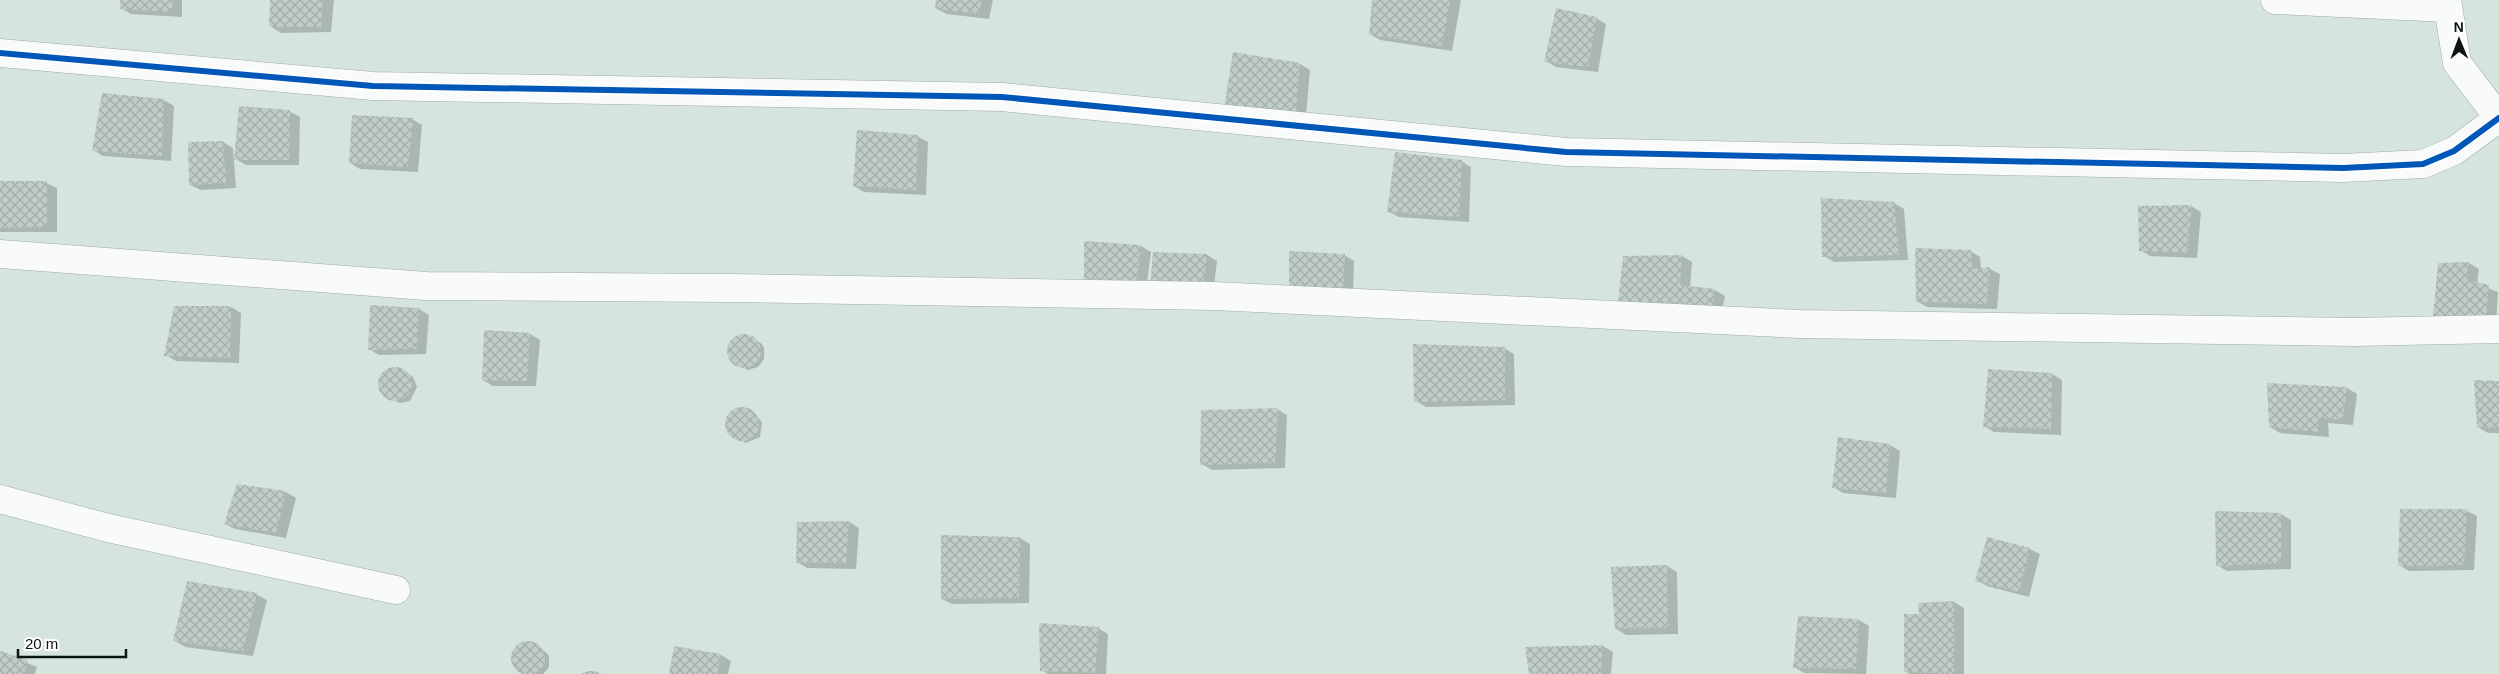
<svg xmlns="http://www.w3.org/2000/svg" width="2499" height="674" viewBox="0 0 2499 674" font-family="Arial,sans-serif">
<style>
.shadow{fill:#0003}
.building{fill:url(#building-cross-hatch)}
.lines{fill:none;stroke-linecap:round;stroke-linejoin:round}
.street-casing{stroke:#9faba5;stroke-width:29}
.street{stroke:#f9fbfa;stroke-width:28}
.cycleway-casing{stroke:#fff;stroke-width:9}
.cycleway{stroke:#0057b8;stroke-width:6}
</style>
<defs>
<pattern id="building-cross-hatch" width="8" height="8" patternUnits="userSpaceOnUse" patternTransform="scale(1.25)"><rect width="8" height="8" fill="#c0ccc8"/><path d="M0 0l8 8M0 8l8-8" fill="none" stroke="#a4aeab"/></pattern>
</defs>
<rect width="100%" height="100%" fill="#d5e5dd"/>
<path class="shadow" d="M121,0H182V17L131,14L121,8Z
M271,0H334L331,32L281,33L271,27Z
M937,0H993L989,19L947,14L937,9Z
M1373,0H1461L1452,51L1380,40L1370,34Z
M1596,18L1606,24L1598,72L1556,67L1546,61Z
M1300,64L1310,70L1306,116L1236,113Z
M164,100L174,106L171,161L103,156L93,150Z
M289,111L300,117L299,165H246L236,159Z
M412,119L422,125L418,172L360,169L350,163Z
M917,136L928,142L926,195L864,192L854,186Z
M223,142L233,148L236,188L201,190L190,185V144Z
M1461,161L1471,167L1469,222L1399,217L1389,212Z
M0,182L46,183L57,188V232H0Z
M1894,203L1904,209L1908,260L1834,262L1824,256Z
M2191,206L2201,212L2197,258L2150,256L2140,250Z
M1086,242L1141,246L1151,252L1146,291Z
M1970,251L1980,257L1981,269H1990L2000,274L1997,309L1927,307L1917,301Z
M1154,253L1207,255L1217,261L1213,293Z
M1344,255L1354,261L1353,298L1301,297Z
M1682,256L1692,262L1690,288L1715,290L1725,296L1721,316L1624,257Z
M2469,263L2479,269L2477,284L2498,292L2496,323L2445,322L2435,316L2439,264Z
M175,307H231L241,313L239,363L176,361L166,355Z
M419,309L429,315L426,354L379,355L369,349Z
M530,334L540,340L536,386H493L483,380Z
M747,335L762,344L764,348V359L758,367L748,370L733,362L729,358L728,348L733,339Z
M1504,348L1514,354L1515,405L1426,407L1416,401Z
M393,369L404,371L413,377L417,387L410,401L400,403L385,396L380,382L385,373Z
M1989,370L2052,374L2062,380L2061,435L1994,432L1984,426Z
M2499,382V433H2488L2478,427Z
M2347,388L2357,394L2353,425L2328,423L2329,437L2280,433L2270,427Z
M740,409L750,410L762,422L760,437L746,443L731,435L726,421L731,413Z
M1277,409L1287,415L1285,468L1212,470L1202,464Z
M1890,445L1900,451L1896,498L1843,493L1833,487Z
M238,486L286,492L296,498L286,538L235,529L225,524Z
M2467,511L2477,516L2474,570L2409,571L2399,565Z
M2216,513L2281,514L2291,520V569L2227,571L2217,565Z
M849,522L859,528L856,569L807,568L797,562L798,523Z
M942,536L1020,538L1030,544L1029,603L952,604L942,599Z
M2030,549L2040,554L2029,597L1987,586L1977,580Z
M1667,566L1677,572L1678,634L1626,635L1616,629Z
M188,582L257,595L267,600L253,656L185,647L175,641Z
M1954,602L1964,608V674H1910L1905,671Z
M1799,617L1859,620L1869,626L1866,674L1804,673L1794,667Z
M1098,628L1108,634L1106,674H1048L1041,670Z
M531,643L546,652L549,656V667L543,674H524L514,665V651L521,644Z
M1603,646L1613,652L1611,674H1530Z
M675,648L721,655L731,661L728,674H671Z
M0,652L37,667L35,674H0Z"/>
<path class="building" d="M120,0H173L172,12L120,9Z
M270,0H323L321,27H269Z
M936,0H982L979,14L935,9Z
M1372,0H1450L1442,46L1369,35Z
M1556,8L1597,17L1588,67L1544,62Z
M1233,52L1300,63L1296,111L1224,108Z
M102,93L164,99L162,156L92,151Z
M239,106L290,110L289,160H234Z
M352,115L413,118L408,167L349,163Z
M857,130L918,135L916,190L853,186Z
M223,141L226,183L189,185L188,142Z
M1395,152L1462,160L1459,217L1387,212Z
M0,181H47V227L0,228Z
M1821,198L1894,202L1899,255L1822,257Z
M2192,205L2187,253L2139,251L2138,206Z
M1084,241L1141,245L1136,286L1084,283Z
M1915,248L1971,250L1972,269L1990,267L1987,304L1916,302Z
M1289,251L1345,254L1343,292H1289Z
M1153,252L1207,254L1203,288L1150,286Z
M1682,255L1680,285L1715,289L1711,311L1618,303L1623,256Z
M2469,262L2467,280L2489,285L2486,318L2433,316L2438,263Z
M370,305L419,308L417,349L368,350Z
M174,306H231L230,358L164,356Z
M484,330L530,333L527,381L482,380Z
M727 351a17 17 0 1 1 34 0a17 17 0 1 1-34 0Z
M1413,344L1505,347V400L1414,402Z
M378 384a17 17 0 1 1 34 0a17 17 0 1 1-34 0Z
M1988,369L2052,373L2051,429L1983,427Z
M2474,380L2499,381V428L2477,427Z
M2267,383L2347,387L2343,420L2318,418L2319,432L2269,427Z
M725 424a17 17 0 1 1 34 0a17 17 0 1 1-34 0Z
M1278,408L1275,463L1200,465L1201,410Z
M1838,437L1890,444L1886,493L1832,488Z
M237,484L286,491L276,533L224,524Z
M2400,509H2467L2464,565L2398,566Z
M2215,511L2281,513V563L2216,566Z
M849,521L846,563H796L797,522Z
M941,535L1020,537L1019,598L941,599Z
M1987,537L2030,548L2019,592L1975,581Z
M1667,565L1668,628L1615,629L1611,567Z
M187,581L257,593L243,651L173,641Z
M1954,601V674L1904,672V614H1919L1918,603Z
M1798,616L1859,619L1856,669L1793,668Z
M1039,623L1099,627L1095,673L1040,671Z
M511 658a17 17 0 1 1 34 0a17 17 0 1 1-34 0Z
M1603,645L1601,674H1529L1525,647Z
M674,646L721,654L717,674H669Z
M0,651L28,660L24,674H0Z
M589,671H594L602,674H580Z"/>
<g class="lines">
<g class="street-casing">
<path id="street" d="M2275,0L2448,8
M2447,0L2457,63L2499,118
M0,53L373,86L1002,97L1566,152L2343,168L2423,164L2454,151L2499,118
M0,254L426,286L730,288L1214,296L1800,324L2354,332L2499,329
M0,499L108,528L396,590"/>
</g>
<use href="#street" class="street"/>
<g class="cycleway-casing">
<path id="cycleway" d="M0,53L373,86L1002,97L1566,152L2343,168L2423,164L2454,151L2499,118"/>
</g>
<use href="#cycleway" class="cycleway"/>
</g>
<g transform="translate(2459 40) rotate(359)" stroke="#ffffff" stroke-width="4" paint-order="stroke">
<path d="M0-4L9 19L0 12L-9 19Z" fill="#0c1611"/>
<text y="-8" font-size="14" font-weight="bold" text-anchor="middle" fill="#0c1611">N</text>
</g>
<path d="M18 649v8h108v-8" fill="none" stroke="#0c1611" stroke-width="2.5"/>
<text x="25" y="649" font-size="15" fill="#0c1611" stroke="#ffffff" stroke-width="4" paint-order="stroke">20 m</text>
</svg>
